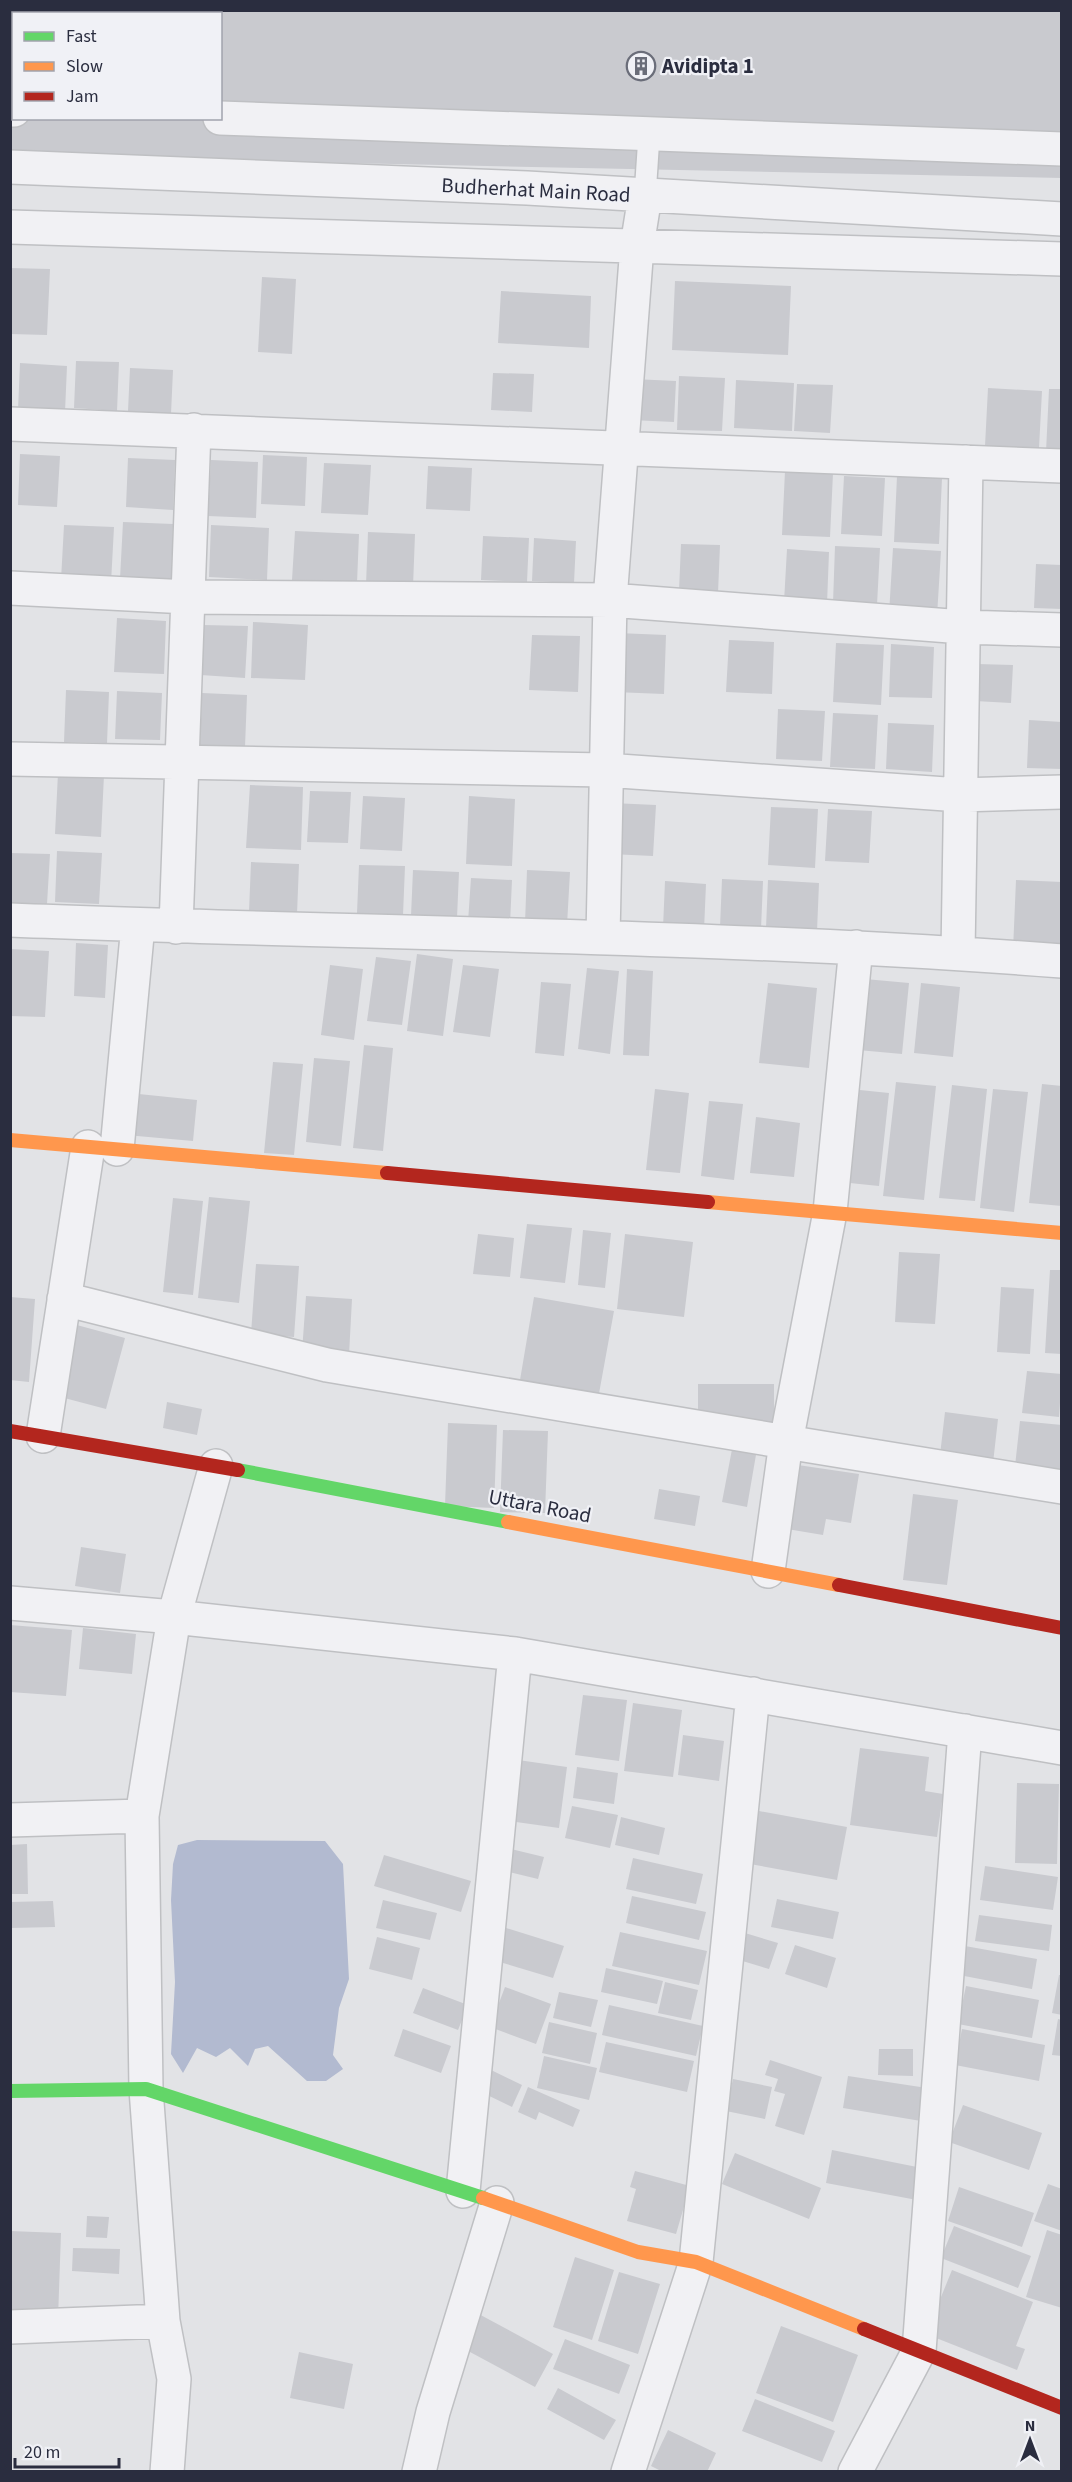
<svg xmlns="http://www.w3.org/2000/svg" width="1072" height="2482" viewBox="0 0 1072 2482" font-family="'Source Sans 3',sans-serif">
<style>
.water{fill:#b2bad0}
.building{fill:#c9cacf;fill-rule:evenodd}
.lines{fill:none;stroke-linecap:round;stroke-linejoin:round}
.lane-casing{stroke:#bfc0c3;stroke-width:24}
.street-casing{stroke:#bfc0c3;stroke-width:36}
.lane{stroke:#f1f1f4;stroke-width:21}
.street{stroke:#f1f1f4;stroke-width:33}
.fast{stroke:#63d668;stroke-width:14}
.slow{stroke:#ff974d;stroke-width:14}
.jam{stroke:#b3261e;stroke-width:14}
.labels{text-anchor:middle;dominant-baseline:central;stroke-width:4.5;stroke-linejoin:round;paint-order:stroke}
.poi-label{font-size:21px;font-weight:bold;fill:#2a2d3f;stroke:#f0f1f6;text-anchor:start}
.street-label{font-size:21px;fill:#2a2d3f;stroke:#f0f1f6}
</style>
<rect width="100%" height="100%" fill="#e2e3e6"/>
<path class="water" d="M197,1840L325,1841L343,1864L349,1979L339,2008L333,2055L343,2069L326,2081H307L268,2046L255,2049L248,2066L230,2048L216,2057L197,2048L183,2073L171,2054L175,1982L171,1900L173,1864L178,1845Z"/>
<path class="building" d="M10,10H1062V178L10,156ZM14,14H220V118H14Z
M10,268L50,269L47,335L10,334Z
M262,277L296,279L292,354L258,352Z
M675,281L791,286L788,355L672,350Z
M501,291L591,296L589,348L498,343Z
M76,361L119,362L117,411L74,408Z
M20,363L67,366L65,412L18,410Z
M130,368L173,370L171,414L128,411Z
M493,373L534,374L532,412L491,410Z
M679,376L725,378L722,431L677,430Z
M633,379L676,381L674,422L631,420Z
M736,380L794,383L792,431L734,428Z
M797,384L833,385L830,433L794,431Z
M988,388L1042,391L1039,448L985,446Z
M1049,389H1062V452H1046Z
M20,454L60,456L57,507L18,505Z
M263,455L307,457L305,506L261,504Z
M128,458L175,460L173,510L126,507Z
M211,460L258,462L256,518L208,516Z
M324,463L371,465L368,515L321,513Z
M428,466L472,468L470,511L426,509Z
M785,471L833,473L830,537L782,535Z
M844,476L885,478L882,536L841,534Z
M897,476L942,478L939,544L894,542Z
M123,522L173,524L171,582L120,579Z
M64,525L114,527L111,583L61,580Z
M211,525L269,528L267,580L209,577Z
M295,531L359,534L357,583L292,580Z
M368,532L415,534L413,587L366,585Z
M483,536L529,538L527,582L481,580Z
M534,538L576,541L574,583L532,581Z
M681,544L720,545L718,593L679,591Z
M835,546L880,548L877,605L833,603Z
M893,548L941,551L937,616L889,614Z
M787,549L829,552L827,604L784,602Z
M1036,564L1062,565V609L1034,608Z
M117,618L166,621L164,674L114,672Z
M253,622L308,625L305,680L251,678Z
M203,625L248,626L245,678L201,675Z
M617,633L666,635L664,694L614,692Z
M532,635L580,636L578,692L529,690Z
M729,640L774,642L772,694L726,692Z
M836,643L884,645L881,705L833,702Z
M891,644L934,647L932,698L889,697Z
M977,664L1013,665L1011,703L975,701Z
M66,690L109,692L107,743L64,742Z
M117,691L162,693L160,740L115,739Z
M202,693L247,695L245,747L200,745Z
M778,709L825,711L822,761L776,759Z
M833,713L878,715L875,769L830,767Z
M1029,720L1062,722V769L1027,768Z
M888,723L934,725L932,772L886,769Z
M58,773L104,775L101,837L55,834Z
M250,785L303,787L301,850L246,848Z
M310,791L351,792L348,843L307,842Z
M363,796L405,798L402,851L360,849Z
M469,796L515,799L512,866L466,864Z
M612,803L656,805L653,856L610,854Z
M771,807L818,809L815,868L768,865Z
M828,809L872,811L869,863L825,861Z
M57,851L102,853L99,904L55,902Z
M10,853L50,854L47,904L10,903Z
M251,862L299,864L297,914L249,912Z
M359,865L405,866L403,915L357,913Z
M413,870L459,872L457,918L411,916Z
M527,870L570,872L567,925L525,923Z
M471,878L512,880L510,924L468,922Z
M722,879L763,881L761,929L720,927Z
M768,880L819,883L817,931L766,928Z
M1016,880L1062,882V952L1013,950Z
M665,881L706,884L704,930L663,928Z
M76,943L108,945L105,998L74,996Z
M10,949L49,951L45,1017L10,1016Z
M417,954L453,959L443,1036L407,1031Z
M376,957L411,961L402,1025L367,1021Z
M330,965L363,969L354,1040L321,1035Z
M463,965L499,969L490,1037L453,1032Z
M587,968L619,971L610,1054L578,1049Z
M627,969L653,971L649,1056L623,1055Z
M854,978L909,983L902,1054L847,1049Z
M541,982L571,984L564,1056L535,1053Z
M768,983L817,988L809,1068L759,1063Z
M921,983L960,987L953,1057L914,1053Z
M364,1045L393,1048L383,1151L353,1148Z
M314,1058L350,1061L341,1146L306,1142Z
M273,1062L303,1064L294,1155L264,1153Z
M896,1082L936,1086L924,1200L883,1196Z
M1042,1084L1062,1086V1206L1029,1203Z
M952,1085L987,1089L975,1201L939,1198Z
M655,1089L689,1093L680,1173L646,1170Z
M850,1089L889,1093L879,1186L840,1182Z
M993,1089L1028,1092L1014,1212L980,1208Z
M129,1093L197,1100L193,1141L126,1135Z
M709,1101L743,1104L734,1180L701,1176Z
M756,1117L800,1123L794,1177L750,1173Z
M209,1197L250,1201L239,1303L198,1298Z
M173,1198L203,1201L193,1295L163,1292Z
M527,1224L572,1228L565,1283L520,1278Z
M583,1230L611,1233L605,1288L578,1285Z
M478,1234L514,1238L510,1277L473,1274Z
M625,1234L693,1242L684,1317L617,1309Z
M899,1252L940,1254L935,1324L895,1322Z
M256,1264L299,1266L294,1337L251,1334Z
M1050,1270H1062V1354L1045,1353Z
M1001,1287L1034,1289L1030,1354L997,1352Z
M306,1296L352,1299L349,1355L302,1352Z
M10,1297L35,1299L29,1382L10,1380Z
M534,1297L614,1311L598,1399L519,1386Z
M73,1324L125,1338L106,1409L53,1395Z
M1027,1371L1062,1374L1059,1417L1022,1413Z
M698,1384H774V1422H698Z
M167,1402L202,1409L197,1435L163,1428Z
M945,1412L998,1419L993,1463L940,1455Z
M1020,1421L1062,1425L1060,1470L1015,1466Z
M448,1423L497,1425L494,1508L445,1506Z
M503,1430L548,1431L545,1513L500,1512Z
M733,1444L757,1449L747,1507L722,1502Z
M791,1464L859,1474L851,1523L826,1519L823,1535L781,1528Z
M659,1489L700,1496L695,1526L654,1519Z
M913,1494L958,1500L947,1585L903,1580Z
M81,1547L126,1554L120,1593L75,1586Z
M10,1625L72,1630L66,1696L10,1692Z
M83,1628L136,1634L132,1674L79,1669Z
M583,1695L627,1700L619,1761L575,1755Z
M633,1703L682,1710L673,1777L624,1771Z
M683,1735L724,1741L719,1781L678,1775Z
M860,1748L929,1757L925,1791L943,1794L937,1837L850,1825Z
M518,1760L567,1767L559,1828L509,1821Z
M577,1767L618,1773L614,1804L573,1798Z
M1017,1783L1059,1784L1057,1864L1015,1863Z
M572,1806L618,1815L610,1848L565,1838Z
M759,1811L847,1827L837,1880L750,1864Z
M621,1817L665,1828L659,1855L615,1845Z
M27,1844L28,1894H10V1845Z
M511,1849L544,1857L538,1879L505,1871Z
M384,1855L471,1881L461,1912L374,1886Z
M633,1858L703,1874L696,1904L626,1889Z
M985,1866L1058,1877L1053,1910L980,1900Z
M632,1896L706,1912L699,1940L626,1923Z
M777,1899L839,1912L833,1939L771,1927Z
M383,1900L437,1913L430,1940L376,1928Z
M53,1901L55,1927L10,1928V1902Z
M979,1915L1052,1925L1049,1951L975,1941Z
M503,1927L564,1946L553,1978L493,1960Z
M620,1932L707,1951L699,1985L612,1966Z
M745,1933L778,1943L769,1969L736,1959Z
M377,1937L420,1948L412,1980L369,1969Z
M795,1945L836,1958L827,1988L785,1974Z
M965,1946L1037,1959L1032,1989L959,1975Z
M606,1968L663,1981L657,2004L601,1992Z
M1059,1975H1062V2015L1052,2013Z
M665,1982L698,1990L691,2020L658,2013Z
M966,1986L1039,2000L1032,2038L958,2024Z
M505,1987L551,2004L536,2044L490,2027Z
M423,1988L468,2005L458,2030L413,2013Z
M559,1992L598,2000L591,2027L553,2018Z
M609,2005L703,2026L696,2056L602,2035Z
M1058,2019L1062,2020V2056L1052,2055Z
M549,2022L597,2033L590,2064L542,2053Z
M403,2029L451,2046L441,2073L394,2056Z
M962,2029L1045,2045L1039,2081L955,2065Z
M606,2042L694,2061L687,2092L599,2072Z
M879,2049H913V2076L878,2075Z
M544,2056L597,2068L589,2100L537,2088Z
M770,2060L822,2077L804,2135L775,2126L785,2094L774,2091L778,2079L765,2075Z
M489,2069L522,2085L512,2107L479,2091Z
M848,2076L927,2088L921,2121L843,2108Z
M733,2079L772,2087L765,2119L726,2111Z
M528,2087L580,2110L573,2127L539,2112L536,2120L518,2112Z
M963,2105L1042,2133L1029,2170L949,2142Z
M832,2150L922,2168L917,2200L826,2183Z
M735,2153L821,2188L809,2219L722,2184Z
M635,2171L690,2186L676,2234L627,2221L636,2189L630,2187Z
M1048,2184L1062,2189V2231L1034,2221Z
M959,2187L1034,2213L1022,2247L948,2221Z
M87,2216L109,2217L107,2238L86,2237Z
M954,2226L1031,2256L1018,2288L941,2258Z
M1047,2230L1062,2235V2308L1026,2297Z
M10,2231L61,2233L58,2319L10,2317Z
M73,2248L120,2249L119,2274L72,2271Z
M575,2257L614,2270L592,2340L553,2327Z
M952,2270L1033,2302L1016,2346L1025,2349L1017,2370L926,2334Z
M619,2272L660,2284L638,2354L598,2341Z
M475,2312L553,2354L535,2387L457,2345Z
M781,2326L858,2355L833,2422L756,2393Z
M565,2339L630,2365L619,2394L553,2369Z
M299,2352L353,2364L344,2409L290,2398Z
M558,2388L616,2420L604,2440L547,2409Z
M755,2399L835,2431L822,2462L742,2431Z
M668,2430L716,2453L707,2472H663L651,2466Z"/>
<g class="lines">
<g class="lane-casing">
<path id="lane" d="M645,196L649,135"/>
</g>
<g class="street-casing">
<path id="street" d="M10,110H14
M220,118L1062,149
M10,167L527,188L1062,219
M10,227L1062,259
M10,424L1062,466
M10,588L188,597L610,600L963,627L1062,630
M10,759L605,770L960,795L1062,792
M10,920C361,934 712,934 1062,961
M176,927L194,430
M603,937L610,600L637,246L645,196
M856,947L830,1212L786,1442L1062,1487
M958,953L966,462
M117,1149L138,925
M64,1299L327,1365L786,1442L768,1571
M43,1436L88,1147
M10,1603L174,1617L515,1654L1062,1748
M10,1820L142,1816
M463,2191L515,1654
M10,2327L163,2321
M167,2472L174,2379L163,2321L146,2089L142,1816L174,1617L216,1466
M419,2472L433,2412L497,2203
M628,2472L696,2262L753,1694
M855,2472L919,2351L965,1731"/>
</g>
<use href="#lane" class="lane"/>
<use href="#street" class="street"/>
<path class="fast" d="M238,1470L508,1522
M10,2091L146,2089L483,2198"/>
<path class="slow" d="M10,1140L387,1173
M708,1202L1062,1233
M508,1522L839,1585
M483,2198L638,2252L696,2262L864,2329"/>
<path class="jam" d="M387,1173L708,1202
M10,1431L238,1470
M839,1585L1062,1628
M864,2329L1062,2408"/>
</g>
<defs>
<g id="building-ring" transform="scale(1.5)"><circle r="9.5" fill="#f0f1f6" stroke="#6a6d79" stroke-width="1.5"/><path d="M-4-6H4V6H1V3H-1V6H-4ZM-2.5-4.3h1.7v1.8h-1.7ZM.8-4.3h1.7v1.8H.8ZM-2.5-1h1.7V.8h-1.7ZM.8-1h1.7V.8H.8Z" fill="#6a6d79"/></g>
</defs>
<g fill-rule="evenodd">
<use href="#building-ring" x="641" y="66"/>
</g>
<g class="labels">
<g class="poi-label">
<text x="662" y="66">Avidipta 1</text>
</g>
<g class="street-label">
<text transform="translate(536 190) rotate(3)">Budherhat Main Road</text>
<text transform="translate(540 1506) rotate(11)">Uttara Road</text>
</g>
</g>
<rect width="1072" height="2482" fill="none" stroke="#2a2d3f" stroke-width="24"/>
<rect x="12" y="12" width="210" height="108" fill="#f0f1f6" stroke="#a1a3ad" stroke-width="1.5"/>
<rect x="24" y="32" width="30" height="9" fill="#63d668" stroke="#a1a3ad" stroke-width="1.5"/>
<text x="66" y="42" font-size="18" fill="#2a2d3f">Fast</text>
<rect x="24" y="62" width="30" height="9" fill="#ff974d" stroke="#a1a3ad" stroke-width="1.5"/>
<text x="66" y="72" font-size="18" fill="#2a2d3f">Slow</text>
<rect x="24" y="92" width="30" height="9" fill="#b3261e" stroke="#a1a3ad" stroke-width="1.5"/>
<text x="66" y="102" font-size="18" fill="#2a2d3f">Jam</text>
<g transform="translate(1030 2440)" stroke="#f0f1f6" stroke-width="4.5" paint-order="stroke">
<path d="M0-4.5L10 22L0 15L-10 22Z" fill="#2a2d3f"/>
<text y="-9" font-size="16" font-weight="bold" text-anchor="middle" fill="#2a2d3f">N</text>
</g>
<path d="M15 2458v9h104v-9" fill="none" stroke="#2a2d3f" stroke-width="3"/>
<text x="24" y="2458" font-size="18" fill="#2a2d3f" stroke="#f0f1f6" stroke-width="4.5" paint-order="stroke">20 m</text>
</svg>
